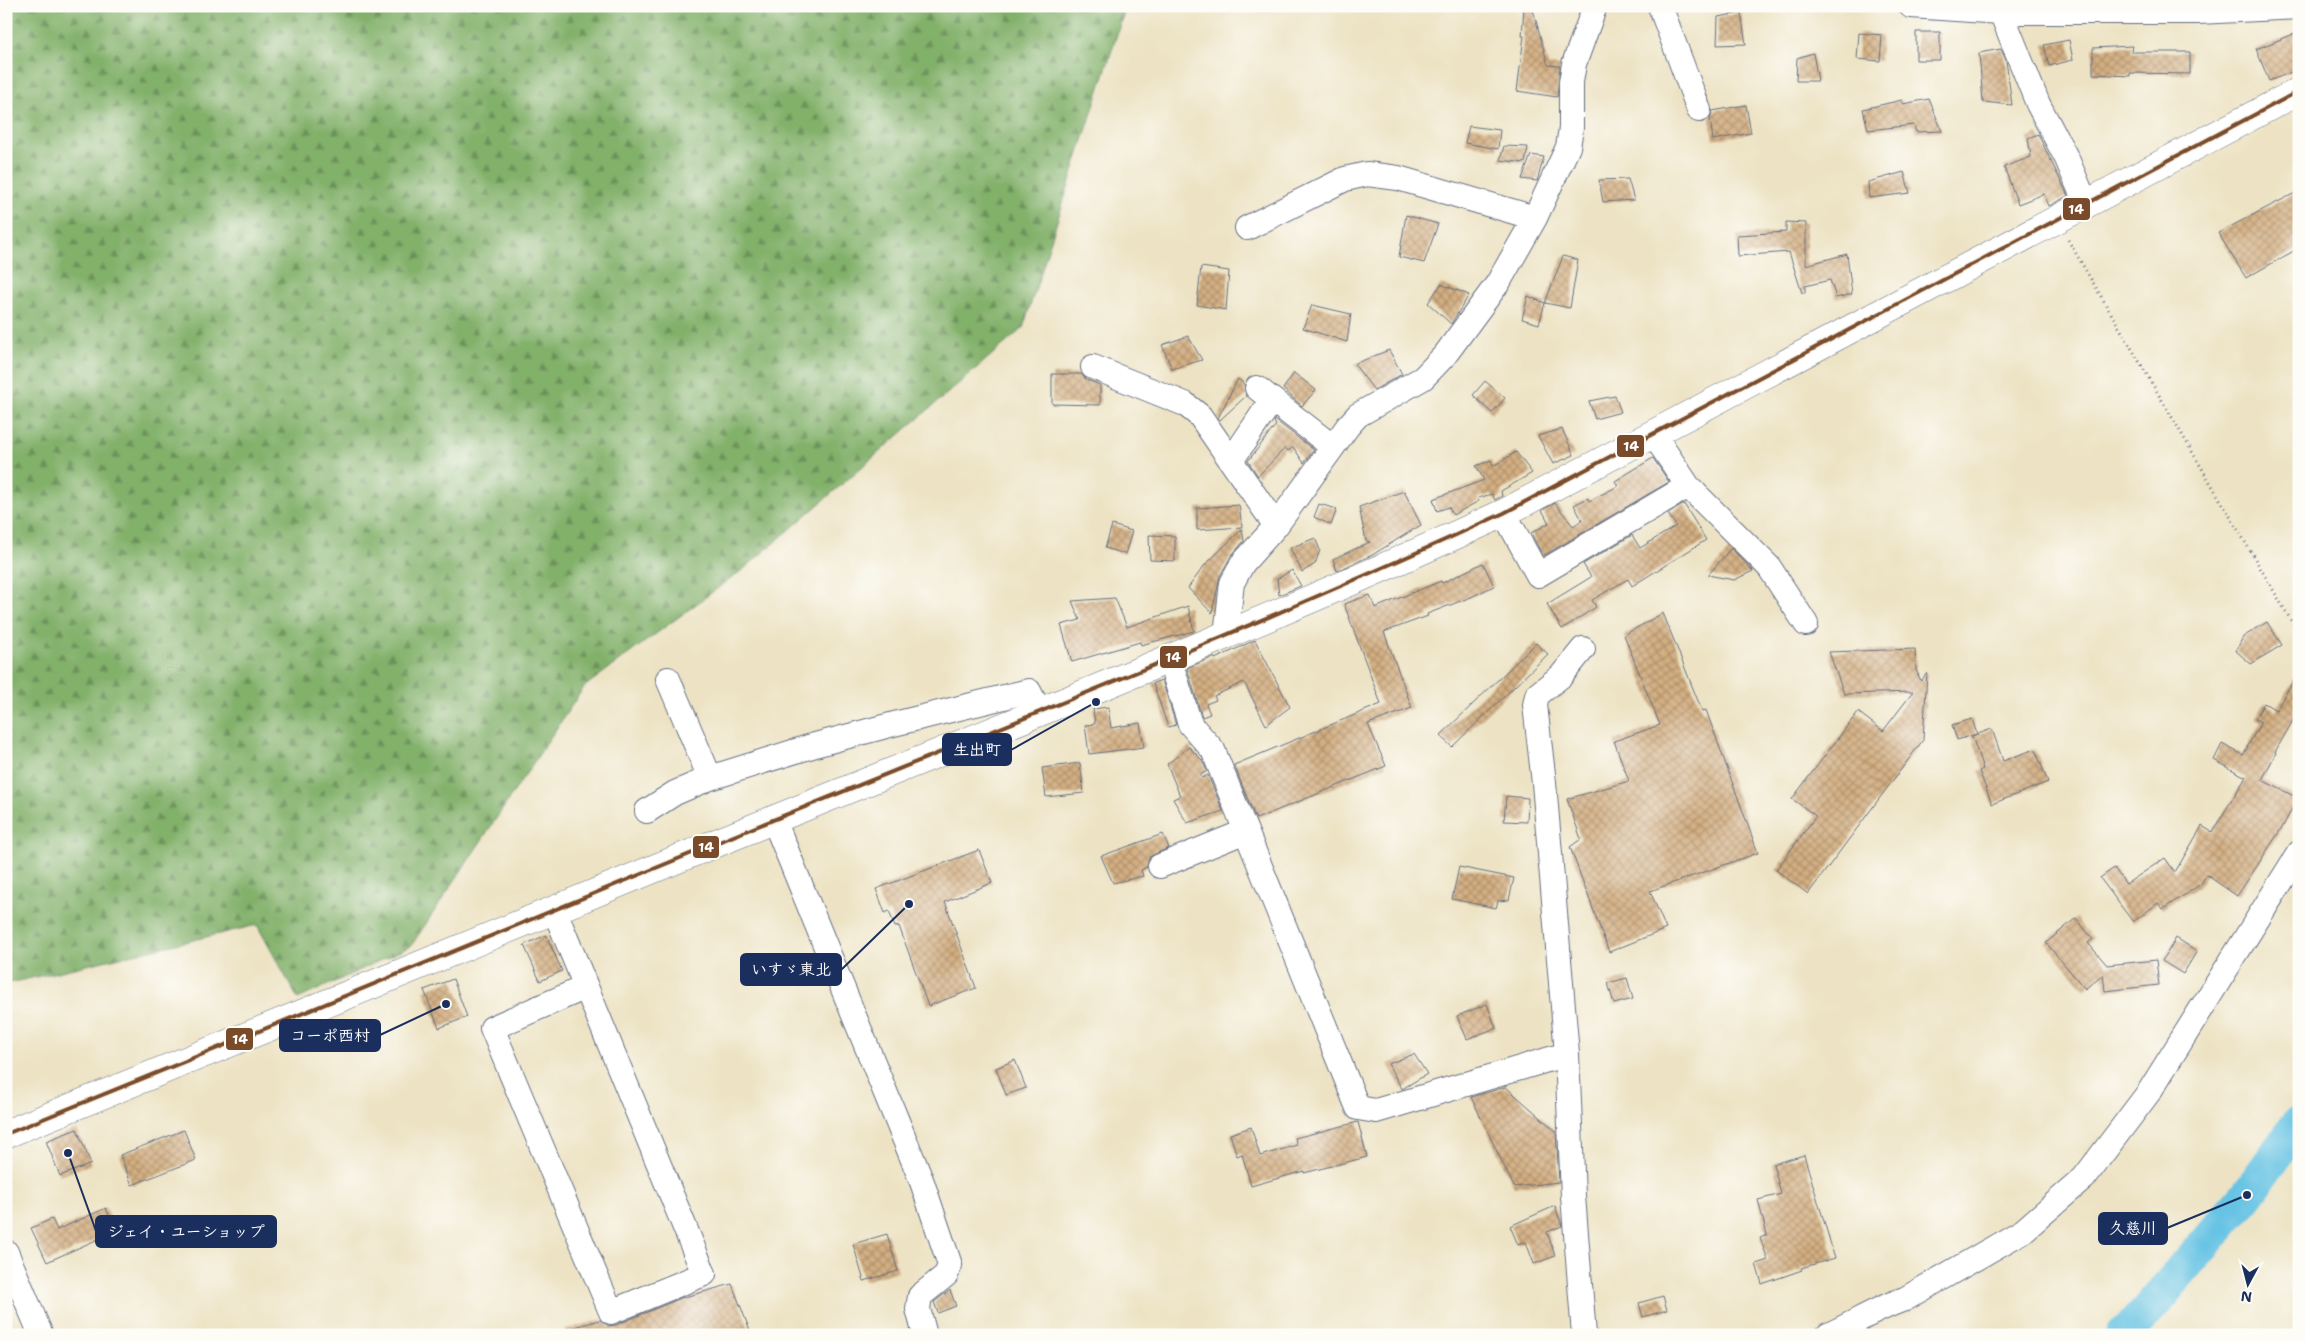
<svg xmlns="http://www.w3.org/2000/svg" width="2305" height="1341" viewBox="0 0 2305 1341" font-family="'Shantell Sans','Klee One',sans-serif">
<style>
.forest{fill:url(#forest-firs);stroke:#4e7064}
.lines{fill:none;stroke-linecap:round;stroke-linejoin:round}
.river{stroke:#66c3e4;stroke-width:35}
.building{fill:url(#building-cross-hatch)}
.minor-casing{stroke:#646e82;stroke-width:26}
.highway-casing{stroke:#646e82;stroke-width:29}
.path{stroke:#646e82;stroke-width:3;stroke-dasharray:1 4;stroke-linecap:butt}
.minor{stroke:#fff;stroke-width:24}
.highway{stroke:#fff;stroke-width:28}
.bus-1-casing{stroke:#fdfcf7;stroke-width:8}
.bus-1{stroke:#7a4b2a;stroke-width:4}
.leader{fill:none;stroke:#1b2f5e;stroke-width:2}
.callout-dot{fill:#1b2f5e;stroke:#fdfcf7;stroke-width:2}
.callout{fill:#1b2f5e;stroke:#1b2f5e;stroke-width:2}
.callout-label{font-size:16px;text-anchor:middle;font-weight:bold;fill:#fff}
.line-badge{stroke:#fdfcf7;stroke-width:2}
.badge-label{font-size:14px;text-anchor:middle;font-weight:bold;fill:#fff}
</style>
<defs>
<pattern id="forest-firs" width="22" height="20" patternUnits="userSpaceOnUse" patternTransform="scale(1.25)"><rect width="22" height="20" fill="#82b16a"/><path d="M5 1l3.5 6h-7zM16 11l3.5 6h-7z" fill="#6a905a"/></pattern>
<pattern id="building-cross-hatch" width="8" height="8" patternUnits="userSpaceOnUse" patternTransform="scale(1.25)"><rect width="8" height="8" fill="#d4af81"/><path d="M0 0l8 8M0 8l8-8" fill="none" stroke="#ab8f6d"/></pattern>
</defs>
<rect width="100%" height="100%" fill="#fdfcf7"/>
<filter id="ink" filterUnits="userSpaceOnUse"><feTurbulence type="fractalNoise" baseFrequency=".02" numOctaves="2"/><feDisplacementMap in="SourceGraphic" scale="10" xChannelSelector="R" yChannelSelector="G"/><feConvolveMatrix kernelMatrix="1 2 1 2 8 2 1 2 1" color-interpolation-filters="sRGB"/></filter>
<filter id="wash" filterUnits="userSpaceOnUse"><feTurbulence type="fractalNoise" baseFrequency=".0096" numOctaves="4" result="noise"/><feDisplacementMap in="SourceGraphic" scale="20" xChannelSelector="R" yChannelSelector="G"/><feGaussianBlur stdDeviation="1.12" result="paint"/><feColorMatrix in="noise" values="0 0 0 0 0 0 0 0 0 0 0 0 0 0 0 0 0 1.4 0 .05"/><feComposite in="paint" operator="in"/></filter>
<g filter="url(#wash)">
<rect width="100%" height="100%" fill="#ede3c4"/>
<path class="forest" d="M6,6H1126L1023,328L745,568L584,687L411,946L298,999L257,925L6,984Z"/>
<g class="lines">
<path class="river" d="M2123,1335L2131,1329L2247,1195L2299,1123"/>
</g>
<g id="blocks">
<path class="building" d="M1524,6H1532L1548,65L1560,66L1557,97L1517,91L1524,36H1522Z
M1741,13L1746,44L1717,45L1718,17Z
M1916,32H1940V60H1916Z
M2299,32V69L2269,81L2256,49Z
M1859,33L1882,35L1880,61L1857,59Z
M2069,40L2073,60L2049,66L2044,45Z
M2132,46L2131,52H2190V74L2130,73V76L2093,74V48Z
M2001,49L2006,60L2012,105L1983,102L1979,53Z
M1813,53L1818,81H1796L1797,58Z
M1929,99L1942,131L1916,132L1914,125L1868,130L1863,109L1902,100L1903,104Z
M1746,105L1751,133L1713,140L1710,119L1712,111Z
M1469,126L1500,130L1498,149L1465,143Z
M2038,134L2068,196L2049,206L2044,194L2018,204L2004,167L2031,157L2028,138Z
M1504,146L1528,147L1525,163L1500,160Z
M1531,155L1544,157L1537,181L1522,179Z
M1904,172L1910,193L1869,198L1868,182Z
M1628,179L1634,200L1603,202L1599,180Z
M2299,191V248L2246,278L2218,233Z
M1406,215L1438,224L1424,263L1399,257Z
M1786,222L1806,223V265L1847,254L1852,294L1836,298L1830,280L1805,286V293H1802L1789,252L1738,256L1737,235L1786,232Z
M1563,256L1578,260L1570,308L1545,303Z
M1201,267L1229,271L1226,310L1197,305Z
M1441,284L1469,295L1451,324L1428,303Z
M1528,296L1545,303L1539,324L1522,319Z
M1312,305L1351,314L1347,342L1303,328Z
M1188,336L1202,360L1172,369L1162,345Z
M1389,350L1402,374L1374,390L1354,364Z
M1294,373L1316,390L1302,406L1283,389Z
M1052,374H1081L1087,380L1100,385V405L1052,404Z
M1238,379L1244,384L1246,396L1220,420L1218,418Z
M1485,381L1505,398L1492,413L1473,395Z
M1615,396L1621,412L1595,419L1589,401Z
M1275,420L1314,450L1304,463L1293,447L1288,451L1285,448L1258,476L1248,461L1276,425L1274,422Z
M1562,429L1574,455L1553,464L1538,436Z
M1516,452L1532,473L1501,491L1502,496L1495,500L1492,494L1478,498L1479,501L1453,515L1449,507L1437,511L1433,499L1484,480L1476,466L1491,460L1493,466Z
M1653,458L1669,482L1543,556L1531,533L1549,523L1542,510L1555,503L1573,526L1582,520L1574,505L1588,498L1589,501L1618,486L1615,481Z
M1404,491L1421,525L1372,555L1337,571L1333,559L1370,542L1366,541L1359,507Z
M1319,504L1337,509L1331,525L1314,517Z
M1684,504L1706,540L1632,586L1628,579L1592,600L1596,607L1562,629L1547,604L1591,577L1583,564L1632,535L1640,548L1676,526L1668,514Z
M1239,505L1242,527L1197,530V508Z
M1112,525L1132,531L1125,554L1105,548Z
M1242,529L1244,541L1231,556L1220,576L1212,613L1188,588L1204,566Z
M1149,535L1175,536V561L1150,560Z
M1315,538L1320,550L1315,564L1302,572L1290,548Z
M1731,548L1753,571L1734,580L1708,575Z
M1483,563L1494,586L1471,597L1427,614L1428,616L1384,632L1412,708L1368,724L1386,766L1256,819L1234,765L1381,704L1344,604L1370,595L1375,608L1441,581L1442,583Z
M1292,570L1301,586L1279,595L1277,579Z
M1115,598L1127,627L1188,606L1194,631L1141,645L1140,642L1072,662L1061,625L1080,620L1072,601Z
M1663,613L1702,711L1706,710L1758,853L1650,891L1666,929L1609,952L1570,847L1581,839L1567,799L1629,781L1614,741L1660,725L1624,635Z
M2267,622L2282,645L2251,664L2236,651L2243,637Z
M1255,640L1290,707L1266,725L1244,682L1214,696L1216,700L1206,704L1210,714L1202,717L1187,668L1214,657L1215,659Z
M1536,643L1548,654L1452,747L1440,736Z
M1915,649L1916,670L1921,681L1927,673L1923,740L1808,894L1776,870L1816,816L1792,799L1858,712L1883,731L1913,692L1844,694L1829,652Z
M2299,671V710L2275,752L2276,753L2262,780L2298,798L2283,826L2253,872L2237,896L2211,878L2212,877L2206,875L2201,884L2163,909L2158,903L2133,922L2100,878L2114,868L2126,884L2165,858L2175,872L2202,826L2212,832L2246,777L2214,760L2222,744L2243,755L2261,722L2255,719L2264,703L2276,710Z
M1162,680L1176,725L1168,727L1153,683Z
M1108,707L1111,728L1140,723L1144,747L1089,754L1085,725L1095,724L1093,709Z
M1972,719L1977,734L1957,740L1952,725Z
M1992,729L2003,761L2035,749L2048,782L1992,804L1979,771L1983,769L1972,736Z
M1189,747L1202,760L1207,771L1200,775L1202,778L1208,775L1223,811L1187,823L1173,799L1180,796L1167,764Z
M1080,763L1084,793L1046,797L1042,768Z
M1506,796L1528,798L1527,822L1504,821Z
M1163,834L1169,848L1149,857L1147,867L1141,870L1143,876L1113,883L1101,856Z
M979,850L992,883L945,902L976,988L928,1006L899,926L895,927L889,911L885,913L876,889Z
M1459,867L1514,878L1509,900L1498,901L1496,908L1452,899Z
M2076,918L2093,939L2088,943L2107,965L2156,960L2159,985L2105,991L2103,974L2085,989L2046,943Z
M546,935L562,971L540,981L524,945Z
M2176,938L2197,951L2183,974L2162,961Z
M1627,978L1633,999L1614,1004L1608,983Z
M453,979L467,1017L439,1028L424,990Z
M1487,1004L1496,1028L1467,1039L1457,1016Z
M1414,1054L1427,1074L1402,1089L1388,1064Z
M1015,1060L1026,1088L1006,1095L996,1068Z
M1506,1087L1556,1131L1559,1182L1514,1187L1471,1097Z
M1358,1122L1367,1157L1304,1173V1171L1251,1186L1242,1154L1237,1156L1230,1134L1251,1127L1260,1156L1297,1145L1295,1138Z
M77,1129L91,1164L60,1176L46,1141Z
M184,1130L196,1160L132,1185L120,1155Z
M1804,1155L1835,1258L1801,1268L1802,1270L1762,1284L1756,1264L1768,1260L1760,1238L1767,1235L1758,1200L1781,1194L1773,1164Z
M1555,1206L1562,1226L1547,1232L1555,1256L1534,1264L1526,1242L1518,1245L1510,1226Z
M106,1208L116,1231L47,1262L31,1228L52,1219L57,1230Z
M887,1234L898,1271L864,1281L853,1244Z
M732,1284L750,1331L736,1335H565L564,1330L600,1320L609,1326L616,1325L681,1298Z
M950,1290L956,1306L938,1313L934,1302Z
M1663,1296L1667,1310L1643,1317L1639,1303Z"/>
</g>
</g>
<g filter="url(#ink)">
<use href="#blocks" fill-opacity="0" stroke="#646e82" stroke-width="1"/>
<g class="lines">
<g class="minor-casing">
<path id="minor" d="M1660,6L1699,110
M1911,6L2001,12H2198L2299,7
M2001,12L2038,104L2067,159L2086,204
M1247,228L1345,179L1367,174L1398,178L1535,218
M1093,367L1185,404L1200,416L1276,526
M1257,388L1333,447
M1654,435L1688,486L1769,567L1806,624
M1231,461L1272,400
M1504,513L1538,575L1688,486
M1226,635L1232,583L1243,563L1276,526L1348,426L1358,415L1423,378L1445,355L1498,283L1535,218L1568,147L1571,128V82L1574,64L1595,6
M1583,649L1561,676L1537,695L1535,705L1544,783L1567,1054L1573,1196L1584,1335
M1169,658L1190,724L1213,750L1358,1108L1376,1111L1567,1054
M668,679L710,778
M647,811L675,793L710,778L815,745L894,724L1029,691L1040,713
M774,820L922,1182L950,1265L946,1275L920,1296L918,1309L925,1335
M1160,866L1246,831
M554,909L704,1274L611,1312L492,1028L586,987
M6,1252L41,1335
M1828,1335C1853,1324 1879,1307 1905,1299L2023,1231L2084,1178L2149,1092L2299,853"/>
</g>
<g class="highway-casing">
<path id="highway" d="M6,1134C256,1034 503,930 753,828C1004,726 1257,627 1504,513L2299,91"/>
</g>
<path class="path" d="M2068,240L2299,634"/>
<use href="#minor" class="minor"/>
<use href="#highway" class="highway"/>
<g class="bus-1-casing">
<path id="bus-1" d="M6,1134C256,1034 503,930 753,828C1004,726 1257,627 1504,513L2299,91"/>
</g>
<use href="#bus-1" class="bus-1"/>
</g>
</g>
<path class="leader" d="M1096 702L1011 750M909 904L841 970M446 1004L380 1035M2247 1195L2167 1228M68 1153L96 1231"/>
<g class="callout-dot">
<circle cx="1096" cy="702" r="5"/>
<circle cx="909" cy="904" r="5"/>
<circle cx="446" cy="1004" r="5"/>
<circle cx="2247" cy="1195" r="5"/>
<circle cx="68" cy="1153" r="5"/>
</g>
<g class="callout">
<rect x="943" y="734" width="68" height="31" rx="5"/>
<rect x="741" y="954" width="100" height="31" rx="5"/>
<rect x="280" y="1020" width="100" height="31" rx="5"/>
<rect x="2099" y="1213" width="68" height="31" rx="5"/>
<rect x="96" y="1216" width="180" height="31" rx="5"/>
</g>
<g class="callout-label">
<text x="977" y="755">生出町</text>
<text x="791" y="975">いすゞ東北</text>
<text x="330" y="1041">コーポ西村</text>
<text x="2133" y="1234">久慈川</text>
<text x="186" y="1237">ジェイ・ユーショップ</text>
</g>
<g class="line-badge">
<rect x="2062" y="197" width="29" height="24" rx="5" fill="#7a4b2a"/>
<rect x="1616" y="434" width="29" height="24" rx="5" fill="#7a4b2a"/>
<rect x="1159" y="645" width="29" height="24" rx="5" fill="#7a4b2a"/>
<rect x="692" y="835" width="28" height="24" rx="5" fill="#7a4b2a"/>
<rect x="225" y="1027" width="29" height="24" rx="5" fill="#7a4b2a"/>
</g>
<g class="badge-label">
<text x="2076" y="214">14</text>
<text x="1631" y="451">14</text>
<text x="1173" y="662">14</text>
<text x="706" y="852">14</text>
<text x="240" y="1044">14</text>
</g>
<rect width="2305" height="1341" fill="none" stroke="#fdfcf7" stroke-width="25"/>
<g transform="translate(2248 1284) rotate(187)" stroke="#fdfcf7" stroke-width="4" paint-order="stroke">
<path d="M0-4L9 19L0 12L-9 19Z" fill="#1b2f5e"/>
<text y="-8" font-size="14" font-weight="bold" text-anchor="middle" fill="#1b2f5e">N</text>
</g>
</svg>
